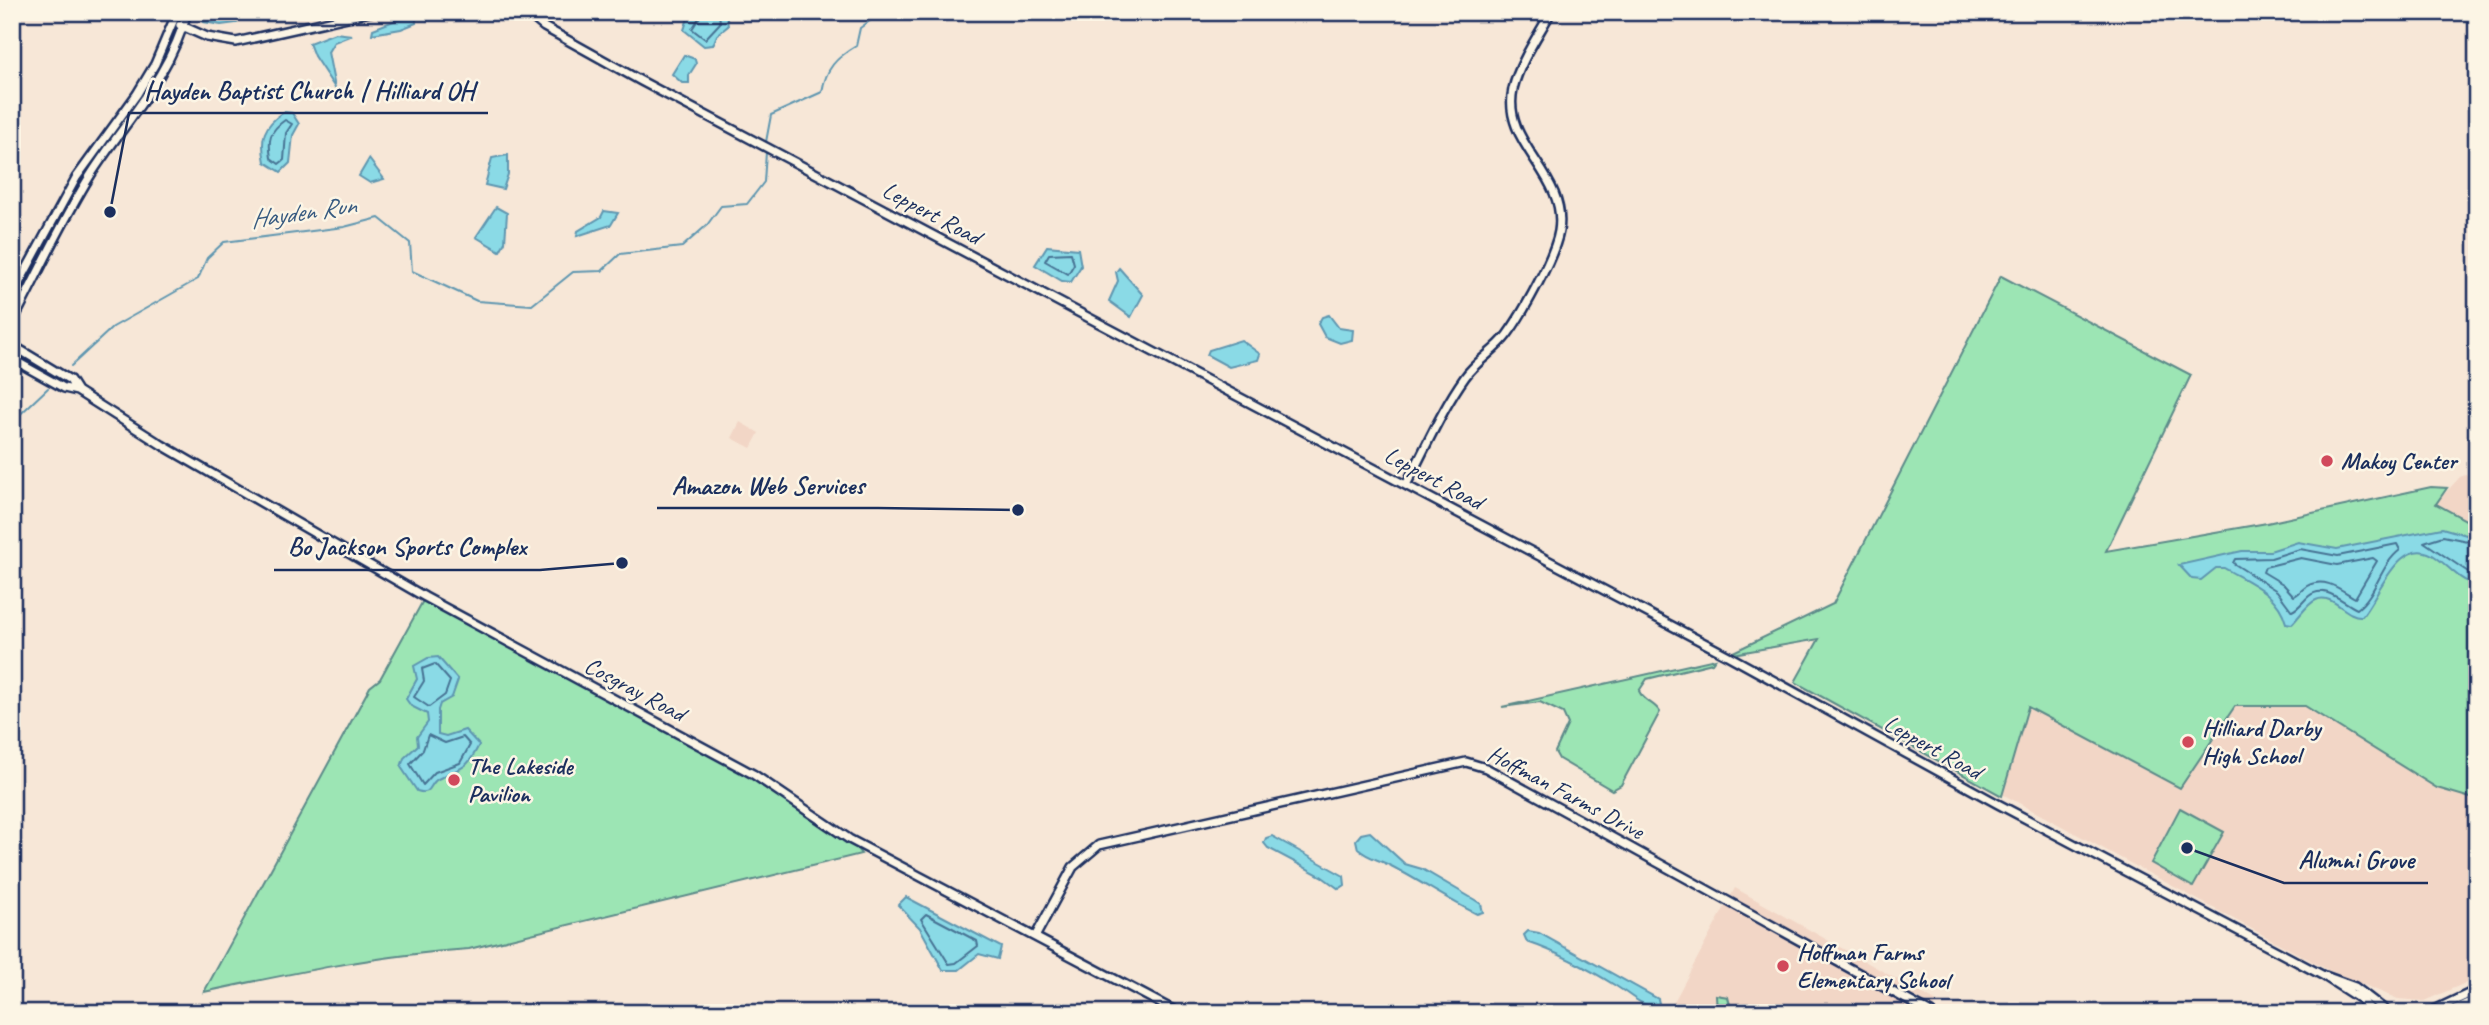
<svg xmlns="http://www.w3.org/2000/svg" width="2489" height="1025" viewBox="0 0 2489 1025" font-family="Caveat,sans-serif">
<style>
.built{fill:#f2d6c6}
.green{fill:#9ce5b4;stroke:#5c8a89;stroke-width:2}
.water{fill:#8adae6;stroke:#5e96b0;stroke-width:2}
.lines{fill:none;stroke-linecap:round;stroke-linejoin:round}
.shore{stroke:#477394;stroke-width:2}
.stream{stroke:#5e96b0;stroke-width:2}
.secondary-casing{stroke:#1b2f5e;stroke-width:12}
.secondary{stroke:#fcf5e5;stroke-width:7}
.poi-dot{fill:#d1495b;stroke:#fcf5e5;stroke-width:2.5}
.labels{text-anchor:middle;dominant-baseline:central;stroke-width:5;stroke-linejoin:round;paint-order:stroke}
.street-label{font-size:24px;fill:#1b2f5e;stroke:#fcf5e5}
.poi-label{font-size:24px;font-weight:bold;fill:#1b2f5e;stroke:#fcf5e5;text-anchor:start}
.water-label{font-size:26px;font-style:italic;fill:#375a80;stroke:#fcf5e5}
.leader{fill:none;stroke:#1b2f5e;stroke-width:2.5}
.callout-dot{fill:#1b2f5e;stroke:#fcf5e5;stroke-width:2.5}
.callout-label{font-size:26px;text-anchor:middle;font-weight:bold;fill:#1b2f5e;stroke:#fcf5e5;stroke-width:5;stroke-linejoin:round;paint-order:stroke}
</style>
<rect width="100%" height="100%" fill="#f7e7d7"/>
<filter id="ink" filterUnits="userSpaceOnUse"><feTurbulence type="fractalNoise" baseFrequency=".0143" numOctaves="2"/><feDisplacementMap in="SourceGraphic" scale="14" xChannelSelector="R" yChannelSelector="G"/><feConvolveMatrix kernelMatrix="1 2 1 2 8 2 1 2 1" color-interpolation-filters="sRGB"/></filter>
<g filter="url(#ink)">
<path class="built" d="M740,422L759,433L751,448L732,438Z
M2477,471V978L2424,1001L2398,999L2328,970L1795,682L2435,504L2460,477Z
M1735,888L1838,946L1937,1002L1931,1013H1668Z"/>
<path class="green" d="M2001,276L2191,375L2106,551L2267,523L2431,487L2447,488L2436,504L2477,526V800L2437,788L2305,706H2235L2180,788L2028,707L2002,796L1795,682L1819,639L1727,655L1833,604Z
M425,597L753,774L849,839L861,854L469,949C379,955 292,973 204,992L370,687L380,679Z
M1715,659L1712,663L1647,679L1639,691C1644,702 1654,702 1660,712L1621,785L1612,790L1559,759L1555,752L1568,724L1563,713L1540,702L1502,707Z
M2180,808L2224,832L2193,887L2151,863Z
M1716,995L1728,997L1732,1013H1717Z"/>
<path class="water" d="M235,12L237,23L221,25L204,22L199,13Z
M706,12H726L728,26L717,35L713,45L704,46L684,30L688,18Z
M416,17V23L401,29L372,34L373,29L396,20Z
M335,33L352,35L334,42L328,52L335,88L314,56L309,43Z
M684,55L695,59L696,64L689,75V83H682L672,74Z
M284,112L292,113L299,124L293,135L290,163L281,172L265,162C260,138 263,126 284,112Z
M508,155V174L503,189L485,185L492,158Z
M369,159L384,179L370,183L359,176Z
M496,207L507,213L505,242L500,251L476,237Z
M604,211L618,213L611,225L577,236L578,231L601,217Z
M1047,246L1078,249L1081,266L1071,282L1062,281L1035,265Z
M1119,268L1143,295L1131,317L1109,301L1118,281L1116,272Z
M1329,315L1339,328L1353,330L1352,340L1340,343L1325,337L1318,324L1322,317Z
M1241,340L1260,354L1258,360L1229,367L1207,355L1209,350Z
M2442,528L2477,538V585C2461,582 2449,567 2437,558C2401,530 2379,596 2362,616C2346,618 2332,592 2316,600C2308,603 2299,617 2292,624L2286,623C2278,593 2250,583 2224,568H2216L2201,580L2192,579L2179,565L2242,551H2270L2298,542L2337,549Z
M438,657L458,680L452,697L440,704L438,710V734L446,736L465,730L479,745C465,773 462,766 438,779C428,784 433,796 417,791L401,767L404,758L418,745L417,737L428,722L427,714L411,706L406,699L417,679L414,666L428,658Z
M1370,832L1405,864L1422,869L1475,900L1481,904L1483,912L1477,914C1448,900 1420,881 1391,866C1379,859 1369,859 1358,849L1356,840L1361,834Z
M1272,836L1344,876L1345,885L1339,889L1321,876L1268,848L1264,843L1266,838Z
M906,897L1001,947L998,959L979,954L959,970H943L920,928L898,905Z
M1528,931L1539,933L1658,999L1660,1008C1641,1007 1631,995 1616,986C1589,969 1557,952 1527,942L1524,935Z"/>
<g class="lines">
<path class="shore" d="M703,12L692,29L705,39L720,23L719,12
M285,120L292,124L286,133L284,160L279,164L271,158C268,140 269,131 285,120Z
M1071,253L1074,264L1068,274L1045,261L1049,254Z
M2477,543L2443,536L2424,542L2477,578
M2397,544L2400,550C2380,565 2377,594 2357,609C2343,603 2325,583 2309,596C2303,601 2299,608 2292,611L2277,591L2233,563L2235,559L2271,558L2300,549L2338,556Z
M2301,558L2337,565L2373,558L2377,561L2355,598C2341,590 2325,576 2307,586C2302,589 2299,594 2294,596L2283,584L2263,572L2265,567Z
M435,664L450,681L445,695L429,707L414,697L424,681L422,669Z
M428,735L445,743L463,737L470,745L460,763L435,772L423,785L410,764L423,750Z
M926,914L977,941L978,946L956,963L949,964L921,919Z"/>
<path class="stream" d="M766,142L771,115L822,92C826,68 836,58 856,46L860,28L882,12
M71,366L113,327L198,279L207,258L224,242L344,227L379,218L410,243L412,271L477,301L532,305L573,272L602,271L620,254L682,247L707,225L721,206L747,204L764,182L766,152
M12,422L48,388"/>
<g class="secondary-casing">
<path id="secondary" d="M526,12L544,27L641,81L1727,655L1998,804L2324,976L2360,999L2374,1013
M180,25L207,37L236,42L370,12
M12,296L76,178L137,94L155,64L177,12
M12,323C38,274 61,223 90,176C125,121 170,77 187,12
M12,345L70,380L77,391
M12,359L64,388L77,391L162,445L425,597L753,774L849,839L1179,1013
M1406,485C1425,449 1442,409 1465,377C1476,361 1495,351 1507,335C1522,315 1555,256 1559,231C1568,174 1501,145 1513,89C1519,63 1538,36 1551,12
M1035,937L1073,867L1099,845L1466,762L1486,768L1931,1013
M2325,976L2355,987L2389,1013
M2428,1013L2477,990
M2446,1013L2477,999"/>
</g>
<use href="#secondary" class="secondary"/>
</g>
</g>
<g class="poi-dot">
<circle cx="2327" cy="461" r="7"/>
<circle cx="2188" cy="742" r="7"/>
<circle cx="454" cy="780" r="7"/>
<circle cx="1783" cy="966" r="7"/>
</g>
<g class="labels">
<g class="street-label">
<text transform="translate(932 213) rotate(28)">Leppert Road</text>
<text transform="translate(1434 478) rotate(28)">Leppert Road</text>
<text transform="translate(635 689) rotate(28)">Cosgray Road</text>
<text transform="translate(1933 747) rotate(29)">Leppert Road</text>
<text transform="translate(1566 792) rotate(28)">Hoffman Farms Drive</text>
</g>
<g class="poi-label">
<text x="2341" y="461">Makoy Center</text>
<text x="2202" y="728">Hilliard Darby<tspan x="2202" dy="28">High School</tspan></text>
<text x="468" y="766">The Lakeside<tspan x="468" dy="28">Pavilion</tspan></text>
<text x="1797" y="952">Hoffman Farms<tspan x="1797" dy="28">Elementary School</tspan></text>
</g>
<g class="water-label">
<text transform="translate(303 212) rotate(-8)">Hayden Run</text>
</g>
</g>
<path class="leader" d="M110 212L129 113H488M1018 510L878 508H657M622 563L540 570H274M2187 848L2284 883H2428"/>
<g class="callout-dot">
<circle cx="110" cy="212" r="7"/>
<circle cx="1018" cy="510" r="7"/>
<circle cx="622" cy="563" r="7"/>
<circle cx="2187" cy="848" r="7"/>
</g>
<g class="callout-label">
<text x="309" y="99">Hayden Baptist Church | Hilliard OH</text>
<text x="768" y="494">Amazon Web Services</text>
<text x="407" y="555">Bo Jackson Sports Complex</text>
<text x="2356" y="868">Alumni Grove</text>
</g>
<rect width="2489" height="1025" fill="none" stroke="#fcf5e5" stroke-width="42"/>
<rect x="21" y="21" width="2447" height="983" fill="none" stroke="#1b2f5e" stroke-width="2.5" filter="url(#ink)"/>
</svg>
